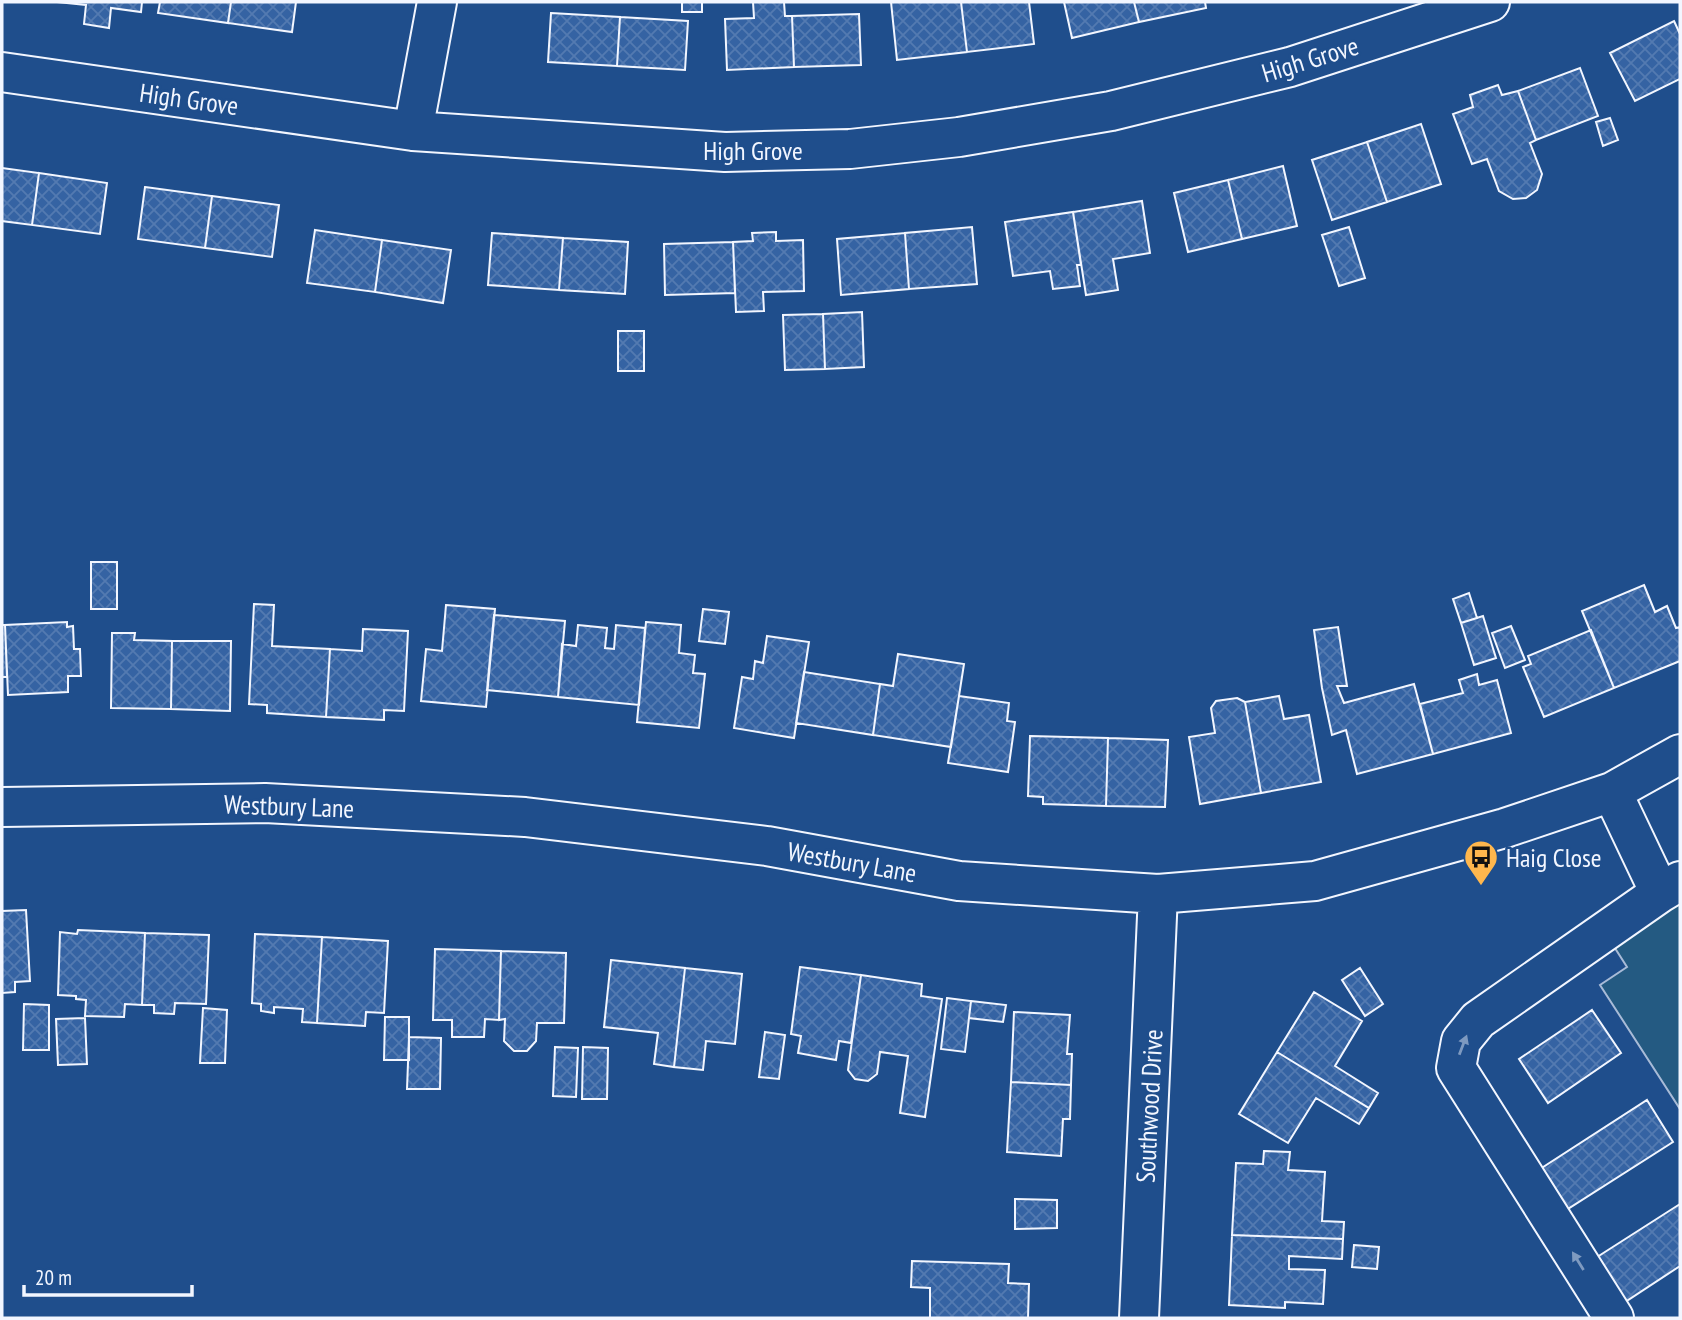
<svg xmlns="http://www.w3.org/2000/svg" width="1682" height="1320" viewBox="0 0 1682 1320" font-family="'PT Sans Narrow',sans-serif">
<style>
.green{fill:#245a82;stroke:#a8bbd7;stroke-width:2}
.building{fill:url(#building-cross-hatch);stroke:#f2f6ff;stroke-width:2}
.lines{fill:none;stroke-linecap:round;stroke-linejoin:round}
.minor-casing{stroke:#f2f6ff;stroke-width:42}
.minor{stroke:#1f4e8c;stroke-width:38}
.oneway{fill:#7e9ac0}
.labels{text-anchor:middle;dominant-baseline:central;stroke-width:5;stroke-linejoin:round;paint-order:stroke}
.street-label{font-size:26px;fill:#f2f6ff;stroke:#1f4e8c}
.poi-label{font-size:26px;fill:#f2f6ff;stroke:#1f4e8c;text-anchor:start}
</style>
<defs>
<pattern id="building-cross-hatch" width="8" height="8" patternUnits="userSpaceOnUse" patternTransform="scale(1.75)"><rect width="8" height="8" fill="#3563a3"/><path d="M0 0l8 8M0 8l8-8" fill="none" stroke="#537ab1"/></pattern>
</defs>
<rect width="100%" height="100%" fill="#1f4e8c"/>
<path class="green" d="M1680,902V1109L1600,985L1627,967L1613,945Z"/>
<path class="building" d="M57,2H142L141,12L111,8L109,28L84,24L86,5Z
M160,2H231L228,23L158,13Z
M231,2H296L292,32L228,23Z
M682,2H702V12H682Z
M753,2H784L785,16H792L794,67L727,70L725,19L754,18Z
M891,2H961L967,52L897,60Z
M961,2H1029L1034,44L967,52Z
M1064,2H1134L1139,22L1072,38Z
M1134,2H1205L1206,8L1139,22Z
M551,13L620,17L617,66L548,62Z
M859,14L861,65L794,67L792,16Z
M620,17L688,21L685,70L617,66Z
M1674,21L1680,34V79L1635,101L1610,53Z
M1580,68L1598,116L1536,140L1518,91Z
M1498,85L1502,95L1518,91L1536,140L1530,143L1542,174L1537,190L1526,198L1513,199L1499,191L1487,159L1472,164L1453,114L1473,107L1470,95Z
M1610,118L1618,140L1603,146L1596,122Z
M1421,124L1441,184L1387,202L1367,142Z
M1367,142L1387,202L1332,220L1312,160Z
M1283,166L1297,226L1242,239L1228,180Z
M2,168L39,173L32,225L2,221Z
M39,173L107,183L100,234L32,225Z
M1228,180L1242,239L1188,252L1174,193Z
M145,187L212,196L205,248L138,239Z
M212,196L279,205L272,257L205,248Z
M1142,201L1150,253L1113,259L1118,290L1086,295L1073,212Z
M1073,212L1081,265H1077L1080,286L1053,289L1050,271L1013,276L1005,222Z
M972,227L977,284L909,289L905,233Z
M1349,227L1365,278L1339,286L1322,235Z
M315,230L382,240L375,292L307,283Z
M776,232V241L803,240L804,291L763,292L764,311L736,312L733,242L753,241L752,233Z
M492,233L563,238L559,290L488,285Z
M905,233L909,289L841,295L837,239Z
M563,238L628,242L625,294L559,290Z
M382,240L451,250L443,303L375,292Z
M733,242L735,293L665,295L664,244Z
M862,312L864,367L825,369L823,314Z
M823,314L825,369L785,370L783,315Z
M618,331H644V371H618Z
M91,562H117V609H91Z
M1644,585L1655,612L1667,606L1676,628L1680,627V661L1614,688L1582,611Z
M1469,593L1477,618L1461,623L1453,599Z
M254,604L274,605L272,646L330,649L326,717L267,713V705L249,704Z
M446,605L495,609L486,707L421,701L426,649L442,651Z
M703,609L729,612L725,644L699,641Z
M494,615L565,621L558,697L487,690Z
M1483,616L1496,658L1474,665L1461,623Z
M67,622V627L73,626L74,649H80L81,676H68V692L8,695L5,625Z
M646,622L681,625L679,653L695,655L693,673L705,674L699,728L637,722Z
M2,625H5L7,677H2Z
M578,625L607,628L605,648L614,649L616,625L645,628L639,705L558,697L562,644L576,646Z
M1511,626L1525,660L1505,668L1492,633Z
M1338,627L1347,686H1337L1344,703L1414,684L1433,754L1357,774L1346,730L1332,735L1322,688L1314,630Z
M363,629L408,631L404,711L384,710V720L326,717L330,649L362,651Z
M1591,630L1614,688L1544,717L1523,667L1531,664L1528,656Z
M112,633H135L134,640L172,641L171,709L111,708Z
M767,636L809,642L794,738L734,728L742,677L753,679L755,661L763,663Z
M172,641H231L230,711L171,709Z
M898,654L964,664L951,747L873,735L880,684L893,686Z
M804,672L880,684L873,735L796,723Z
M1477,674L1479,685L1497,680L1511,733L1433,754L1420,704L1463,693L1459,680Z
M959,696L1009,703L1007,721L1015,722L1008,772L948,763Z
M1279,696L1284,719L1309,715L1321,782L1261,793L1245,702Z
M1237,698L1245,702L1261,793L1200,804L1189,737L1215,733L1211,708L1216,701Z
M1030,736L1108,738L1106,806L1043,804V797L1028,796Z
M1108,738L1168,740L1165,807L1106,806Z
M26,910L30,981L15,982V992L2,993V911Z
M78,930L145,933L142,1005L125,1004L124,1017L85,1016L86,1000L76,999V996L58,995L60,932L77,934Z
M145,933L209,935L206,1004L175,1003L174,1014L154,1013V1005H142Z
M255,934L322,937L317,1023L302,1022L303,1009L274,1007V1013L261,1011V1004L252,1003Z
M322,937L388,941L384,1013L366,1012L365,1026L317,1023Z
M435,949L501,951L499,1020L485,1019L484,1037H452V1020H433Z
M501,951L566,953L564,1023H537L536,1041L527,1051H514L504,1041L505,1019L499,1020Z
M611,960L685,968L674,1067L654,1064L658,1033L604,1027Z
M800,967L861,975L851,1043L839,1041L836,1060L798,1053L801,1036L791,1034Z
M685,968L742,974L735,1044L706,1041L703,1070L674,1067Z
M1360,968L1383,1004L1365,1016L1342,980Z
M861,975L922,984L921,996L942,999L925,1117L900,1113L908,1056L880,1052L877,1074L868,1081L855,1079L848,1070Z
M1314,992L1362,1021L1335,1066L1378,1093L1369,1108L1277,1052Z
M947,998L971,1001L965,1052L941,1049Z
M971,1001L1006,1005L1003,1022L969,1018Z
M24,1004L49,1005V1050H23Z
M203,1008L227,1010L225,1063H200Z
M1592,1010L1621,1053L1548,1103L1519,1059Z
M1014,1012L1070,1015L1067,1054H1072L1071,1085L1011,1082Z
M385,1017H409V1060H384Z
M85,1018L87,1064L58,1065L56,1019Z
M765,1032L785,1035L779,1079L759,1077Z
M409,1037L441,1038L440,1089H407Z
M555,1047L578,1048L576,1097L553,1096Z
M583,1047L608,1048L607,1099H582Z
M1277,1052L1369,1108L1359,1124L1316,1098L1288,1143L1239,1114Z
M1011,1082L1071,1085L1070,1119H1063L1061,1156L1007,1152Z
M1647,1100L1673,1142L1563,1212L1537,1171Z
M1264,1151L1290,1152L1288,1170L1325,1172L1322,1221L1344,1222L1343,1239L1232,1235L1236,1163L1263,1164Z
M1015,1199L1057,1200V1228L1015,1229Z
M1680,1204V1266L1622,1304L1594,1259Z
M1232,1235L1343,1239L1342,1259L1289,1256V1269L1325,1270L1323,1304L1285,1302V1308L1229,1305Z
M1354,1245L1379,1247L1377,1269L1352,1267Z
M912,1261L1009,1264L1008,1283L1029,1284L1028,1318H930V1288L911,1287Z"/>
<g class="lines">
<g class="minor-casing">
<path id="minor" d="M2,72L413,131L725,152L850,149L959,137L1111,111L1290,67L1490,2
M413,131L437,2
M1612,792L1660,893
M2,807L265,803L525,817L767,846L959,881L1158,894L1315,881L1505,828L1612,792L1680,754
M1139,1318L1158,894
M1614,1318L1456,1068L1461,1041L1478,1020L1660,893L1680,881"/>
</g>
<use href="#minor" class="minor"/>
</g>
<defs><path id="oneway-solid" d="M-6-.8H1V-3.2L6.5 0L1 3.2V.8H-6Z" transform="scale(1.75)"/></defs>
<g class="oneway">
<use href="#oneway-solid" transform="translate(1463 1045) rotate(-69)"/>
<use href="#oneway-solid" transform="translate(1578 1261) rotate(-122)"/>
</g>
<defs>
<g id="bus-pin" transform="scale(1.75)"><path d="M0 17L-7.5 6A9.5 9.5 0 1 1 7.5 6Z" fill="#ffb74d" stroke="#1f4e8c"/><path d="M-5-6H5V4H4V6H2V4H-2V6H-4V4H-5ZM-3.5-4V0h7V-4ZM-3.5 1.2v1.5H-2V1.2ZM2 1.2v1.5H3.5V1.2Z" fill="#111"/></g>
</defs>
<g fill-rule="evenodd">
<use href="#bus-pin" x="1481" y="857"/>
</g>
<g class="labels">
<g class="street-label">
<text transform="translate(1310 59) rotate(-17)">High Grove</text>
<text transform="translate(189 99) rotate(8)">High Grove</text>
<text x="753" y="150">High Grove</text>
<text transform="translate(289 806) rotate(2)">Westbury Lane</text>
<text transform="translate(852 862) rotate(10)">Westbury Lane</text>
<text transform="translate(1149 1106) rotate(-87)">Southwood Drive</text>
</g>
<g class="poi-label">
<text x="1506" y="857">Haig Close</text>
</g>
</g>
<rect width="1682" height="1320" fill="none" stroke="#f2f6ff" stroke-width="7"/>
<path d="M24 1285v10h168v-10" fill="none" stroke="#f2f6ff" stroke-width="3.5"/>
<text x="35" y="1285" font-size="21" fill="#f2f6ff" stroke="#1f4e8c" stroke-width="5" paint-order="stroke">20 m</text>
</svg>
